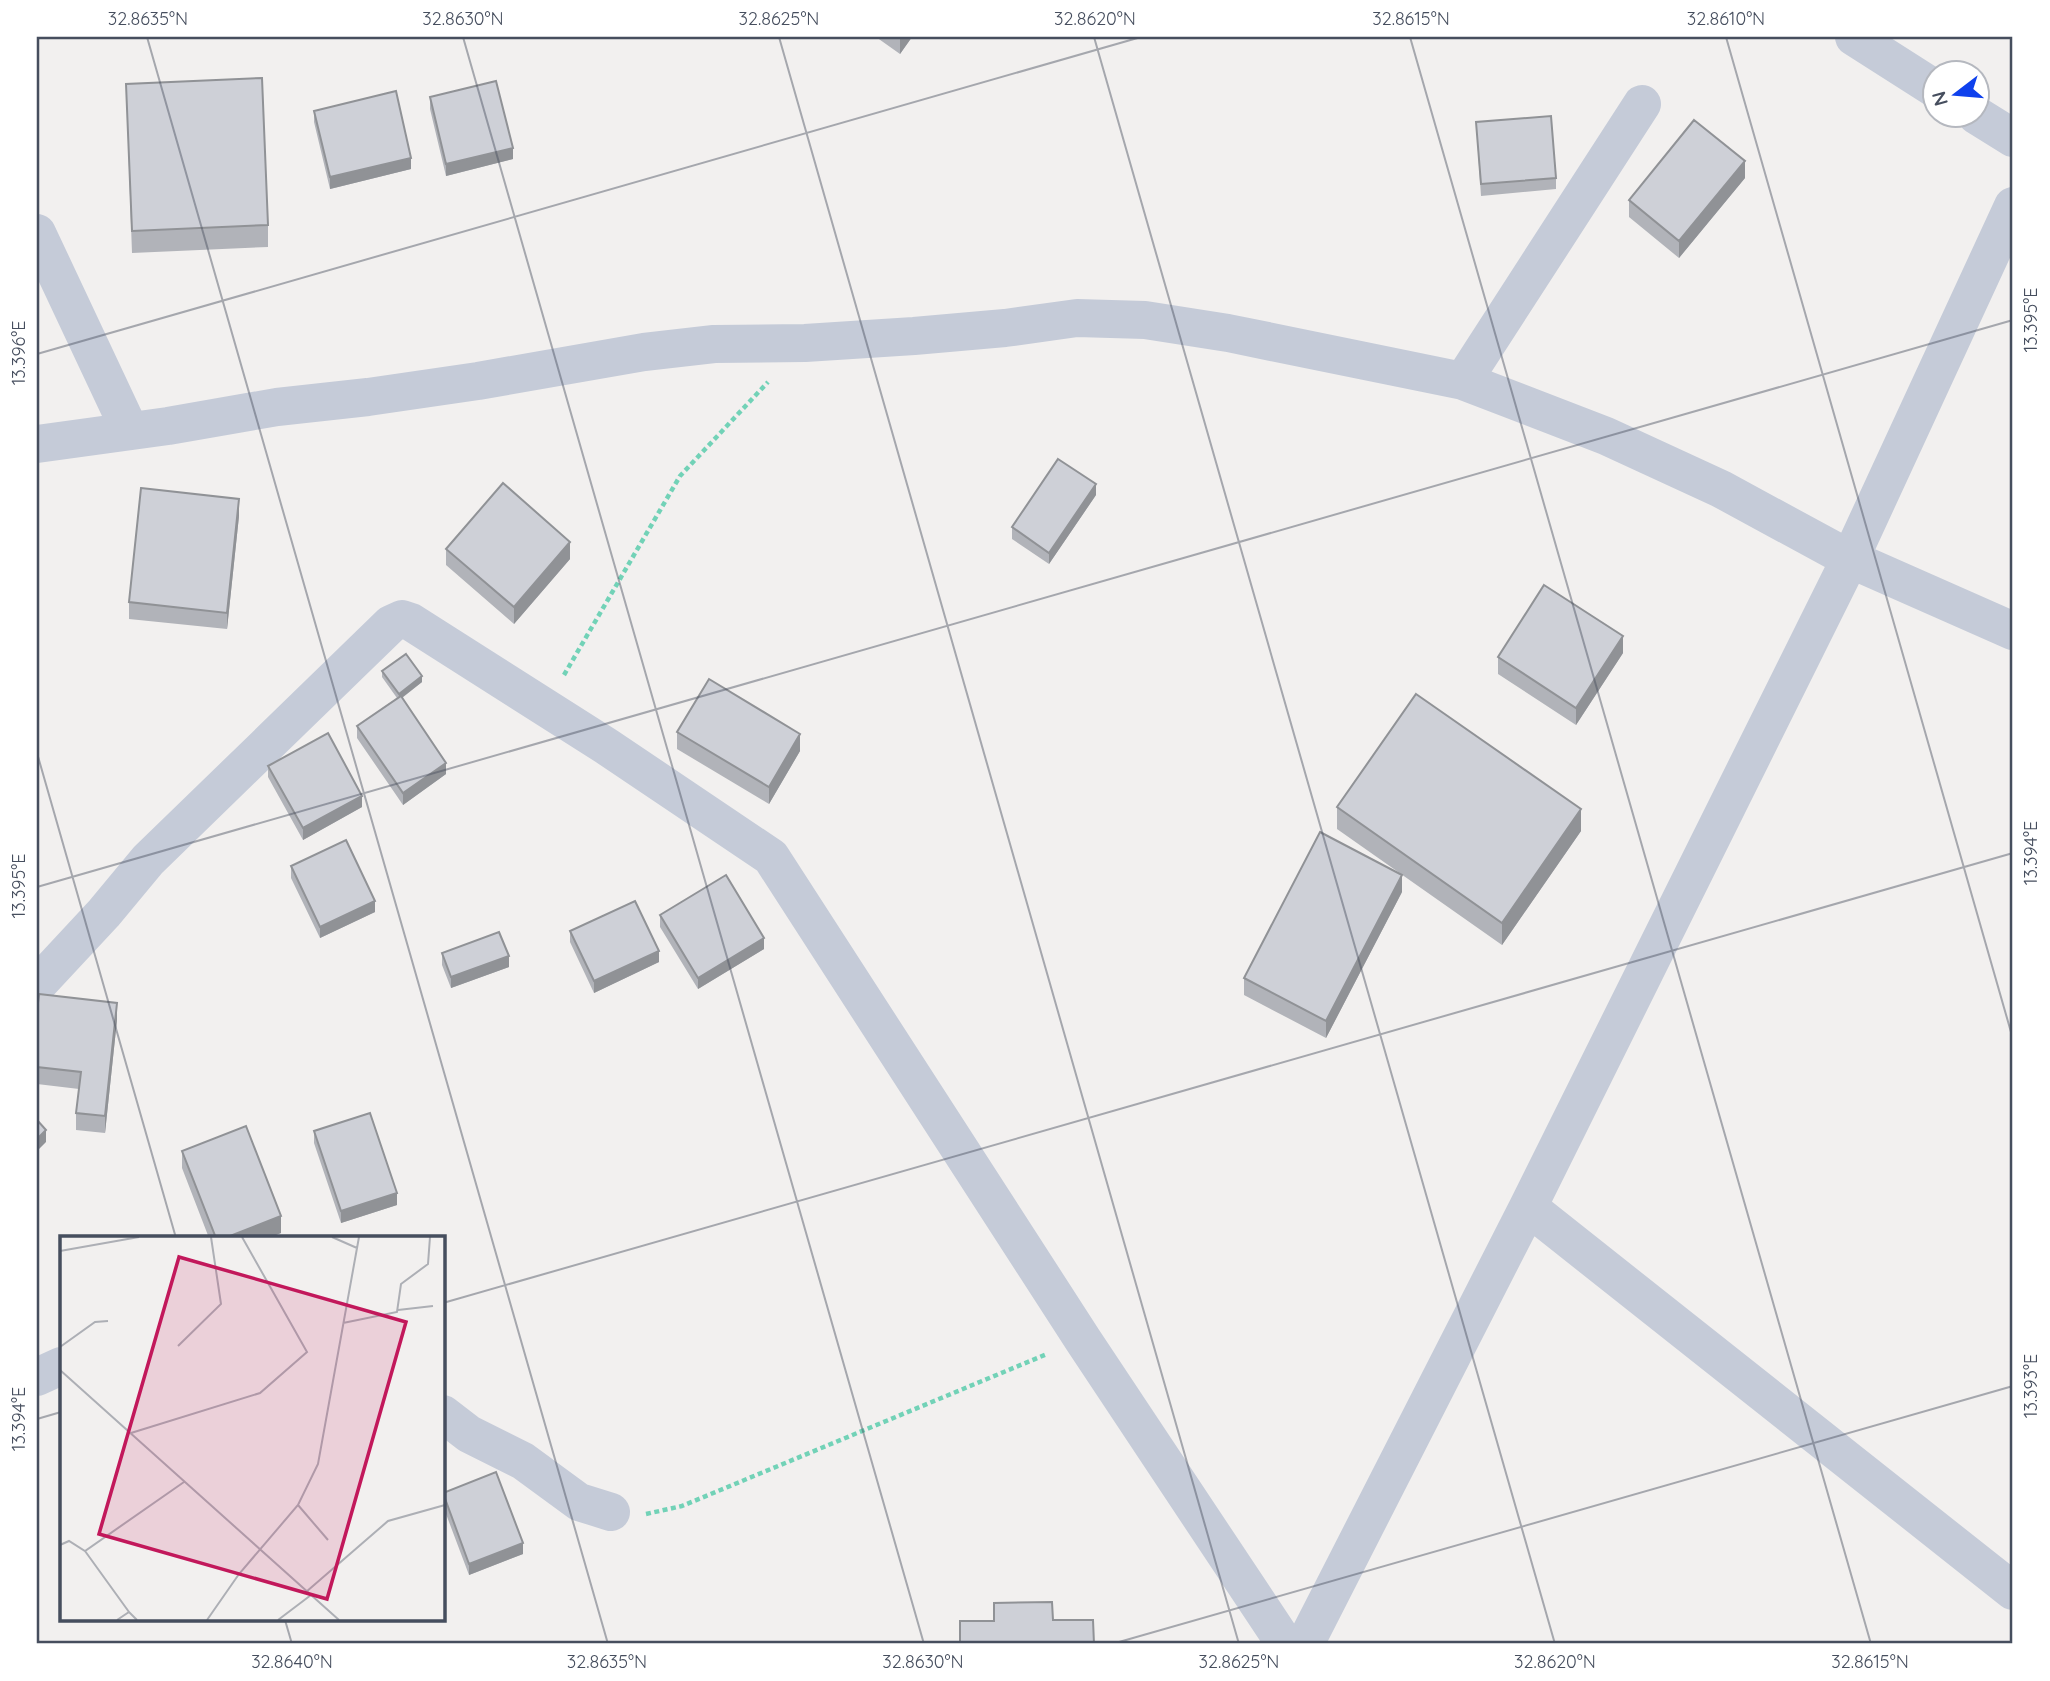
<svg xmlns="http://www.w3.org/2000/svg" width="2050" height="1681" viewBox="0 0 2050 1681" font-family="Quicksand,sans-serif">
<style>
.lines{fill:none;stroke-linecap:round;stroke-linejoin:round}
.path{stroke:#72d2b7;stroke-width:4.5;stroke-dasharray:5 3.5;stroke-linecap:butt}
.minor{stroke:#c5cbd8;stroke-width:38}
.wall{fill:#b1b3b9}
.shaded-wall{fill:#909296}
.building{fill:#ced0d7;stroke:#909296;stroke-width:2}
.ticks{fill:none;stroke:#464e5e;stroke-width:2;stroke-opacity:0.45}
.inset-road{fill:none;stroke:#adafb5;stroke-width:2}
.view{fill:#c2185b;fill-opacity:0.15;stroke:#c2185b;stroke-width:3.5}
.inset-edge{fill:none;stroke:#464e5e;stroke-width:3.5}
.neatline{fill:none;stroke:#464e5e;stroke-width:2.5}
.ticks-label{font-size:18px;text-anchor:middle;fill:#464e5e}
</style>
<rect width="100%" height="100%" fill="#f2f0ef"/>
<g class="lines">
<path class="path" d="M564,675L680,476L768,382
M646,1514L682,1506L1047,1354"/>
<path class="minor" d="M1854,37L1934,88
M1976,115L2013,138
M37,233L130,431
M1463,381L1642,104
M37,444L168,426L277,407L368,397L478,381L644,352L714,344L805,343L914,336L1005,328L1077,318L1145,320L1228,333L1463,381L1606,436L1721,489L1850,559L2013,631
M37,985L104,913L148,860L391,624L402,619L411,622L606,746L771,857L1083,1340L1285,1644
M1528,1207L2013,1591
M37,1377L61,1366
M443,1414L469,1434L523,1461L579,1502L611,1512
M1305,1644L1528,1207L1850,559L2013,206"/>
</g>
<path class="wall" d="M876,37H912L900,54Z
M126,84L268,225V247L132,253Z
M430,97L513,159L446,176L430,109Z
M314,111L411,169L330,189L314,122Z
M1476,122L1556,178V189L1481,196Z
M1745,178L1679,258L1629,217V200Z
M1096,495L1049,564L1012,539V527Z
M239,516L227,629L129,619V602Z
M446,549L570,559L514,624L446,565Z
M1623,653L1576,725L1498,674V657Z
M382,671L422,682L402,698L446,774L403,805L357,738V726L397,698L382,677Z
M677,732L800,751L769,804L677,749Z
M268,766L362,807L303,840L268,777Z
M1337,807L1581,831L1502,945L1337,829Z
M291,866L375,912L320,938L291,878Z
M1402,892L1326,1038L1244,995V978Z
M660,915L764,949L698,989L660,927Z
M570,931L659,962L594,993L570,942Z
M442,953L509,967L451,988L442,965Z
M37,1012L117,1020L105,1133L76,1130V1113L79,1089L37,1084Z
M314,1131L397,1205L341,1223L314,1143Z
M182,1151L281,1233L268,1238H209L182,1168Z
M443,1493L523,1554L469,1575L443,1506Z"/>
<path class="shaded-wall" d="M900,37H912L900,54Z
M513,148V159L446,176V164Z
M411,158V169L330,189V177Z
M1745,161V178L1679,258V241Z
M1096,484V495L1049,564V553Z
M239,499V516L227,629V613Z
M570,542V559L514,624V607Z
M1623,636V653L1576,725V708Z
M422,676V682L399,700V694Z
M800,734V751L769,804V787Z
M446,763V774L403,805V793Z
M362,796V807L303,840V828Z
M1581,809V831L1502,945V923Z
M1402,875V892L1326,1038V1021Z
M375,901V912L320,938V927Z
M764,938V949L698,989V978Z
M659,951V962L594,993V981Z
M509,956V967L451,988V977Z
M117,1003V1020L105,1133V1116Z
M46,1130V1142L37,1151V1139Z
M397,1193V1205L341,1223V1211Z
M281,1216V1233L268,1238H225Z
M523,1543V1554L469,1575V1564Z"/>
<path class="building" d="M262,78L268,225L132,231L126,84Z
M496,81L513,148L446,164L430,97Z
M396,91L411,158L330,177L314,111Z
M1551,116L1556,178L1481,184L1476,122Z
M1694,120L1745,161L1679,241L1629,200Z
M1058,459L1096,484L1049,553L1012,527Z
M503,483L570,542L514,607L446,549Z
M141,488L239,499L227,613L129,602Z
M1544,585L1623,636L1576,708L1498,657Z
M406,654L422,676L399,694L382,671Z
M709,679L800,734L769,787L677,732Z
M1416,694L1581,809L1502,923L1337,807Z
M401,696L446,763L403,793L357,726Z
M328,733L362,796L303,828L268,766Z
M1320,832L1402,875L1326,1021L1244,978Z
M346,840L375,901L320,927L291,866Z
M726,875L764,938L698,978L660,915Z
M635,901L659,951L594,981L570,931Z
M499,932L509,956L451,977L442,953Z
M39,994L117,1003L105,1116L76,1113L81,1072L37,1067V1012Z
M370,1113L397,1193L341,1211L314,1131Z
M37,1120L46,1130L37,1139Z
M246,1126L281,1216L225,1238H216L182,1151Z
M496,1472L523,1543L469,1564L443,1493Z
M1052,1602L1053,1620H1093L1094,1644H960V1621H994V1603Z"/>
<path class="ticks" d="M147,37L608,1644M463,37L924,1644M779,37L1239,1644M1094,37L1555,1644M1410,37L1871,1644M1726,37L2013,1039M37,354L1141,37M37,753L176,1238M37,887L2013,320M443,1303L2013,853M37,1419L61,1412M285,1620L292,1644M1112,1644L2013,1386"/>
<g transform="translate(60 1236)">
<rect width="385" height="385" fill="#f2f0ef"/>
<path class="inset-road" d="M272,1L297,12M0,15L79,1M338,74L373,70M283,87L337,76L341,48L368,28L370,1M118,110L161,68L151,1M0,111L35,86L48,85M0,134L279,384M71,197L200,157L247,116L182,1M238,269L268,304M0,309L9,305L25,315L124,246M25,315L69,376M246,356L328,285L385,269M57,384L69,376L77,384M147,384L179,338L238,269L258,228L299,1M218,384L251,359"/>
<path class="view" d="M119,21L346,86L267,363L39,298Z"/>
<rect width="385" height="385" class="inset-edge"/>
</g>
<rect width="2050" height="1681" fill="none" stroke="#ffffff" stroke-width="77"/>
<g transform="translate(1956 94) rotate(254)"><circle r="33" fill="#ffffff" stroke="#b5b8bf" stroke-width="2"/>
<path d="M0-5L12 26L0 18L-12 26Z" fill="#0f41ed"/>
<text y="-10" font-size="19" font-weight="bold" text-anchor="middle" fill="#464e5e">N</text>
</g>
<rect x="38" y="38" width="1973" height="1604" class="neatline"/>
<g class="ticks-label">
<text x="148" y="25">32.8635°N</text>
<text x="463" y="25">32.8630°N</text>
<text x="779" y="25">32.8625°N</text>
<text x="1095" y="25">32.8620°N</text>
<text x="1411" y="25">32.8615°N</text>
<text x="1726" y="25">32.8610°N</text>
<text transform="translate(2031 320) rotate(-90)" y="6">13.395°E</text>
<text transform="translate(19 353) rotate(-90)" y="6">13.396°E</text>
<text transform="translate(2031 853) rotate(-90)" y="6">13.394°E</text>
<text transform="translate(19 886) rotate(-90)" y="6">13.395°E</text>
<text transform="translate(2031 1386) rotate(-90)" y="6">13.393°E</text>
<text transform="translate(19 1419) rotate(-90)" y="6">13.394°E</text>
<text x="292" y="1668">32.8640°N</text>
<text x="607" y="1668">32.8635°N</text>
<text x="923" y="1668">32.8630°N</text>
<text x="1239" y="1668">32.8625°N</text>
<text x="1555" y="1668">32.8620°N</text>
<text x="1870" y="1668">32.8615°N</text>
</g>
</svg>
